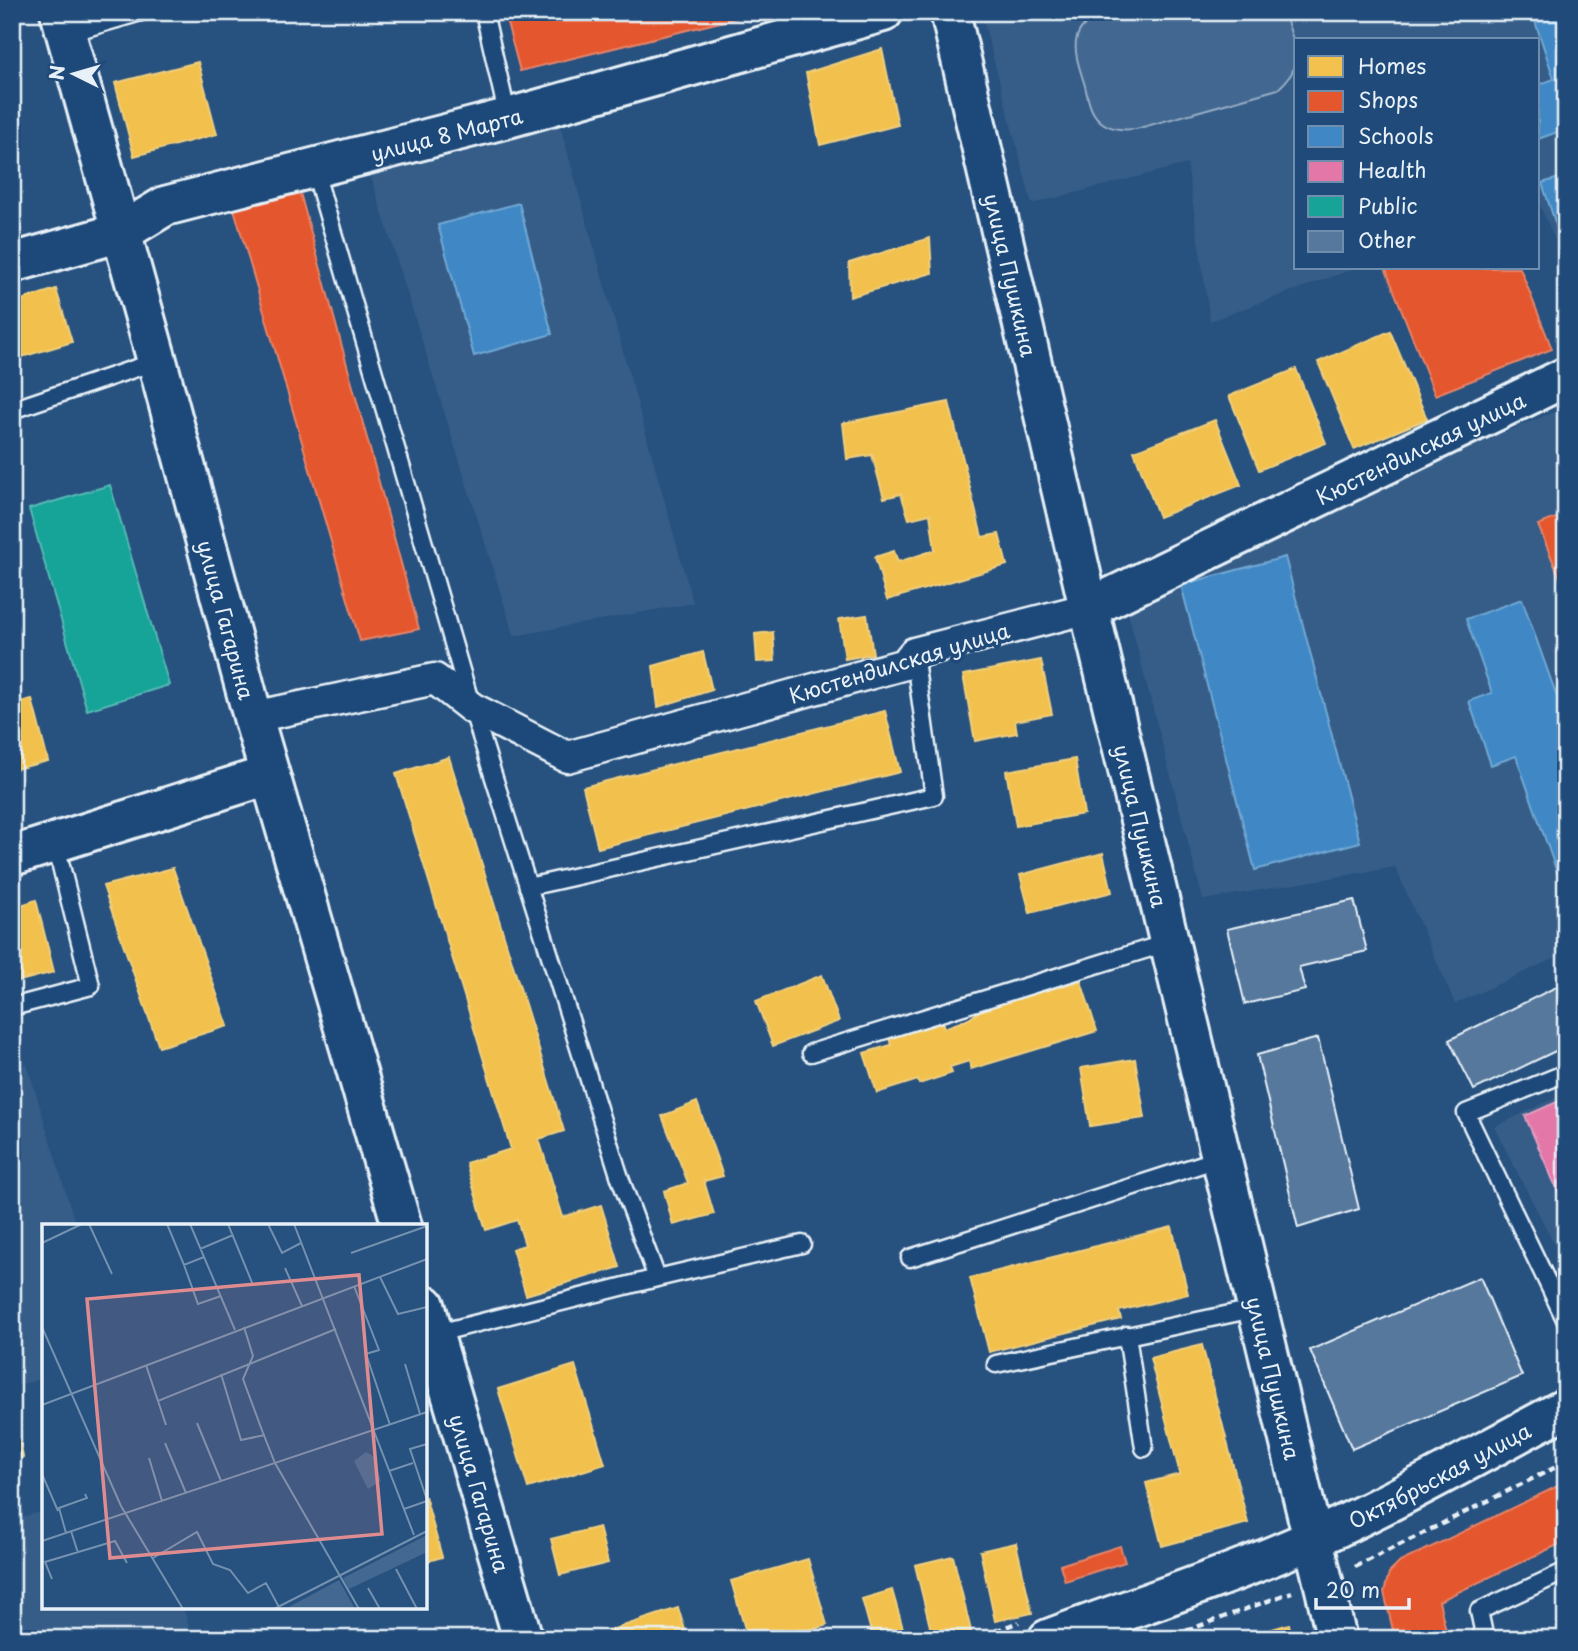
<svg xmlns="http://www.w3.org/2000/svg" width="1578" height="1651" viewBox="0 0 1578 1651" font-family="'Playpen Sans',sans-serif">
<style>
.built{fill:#355d88}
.park{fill:#436891;stroke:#96acc4;stroke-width:2}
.homes{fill:#f2c14e;stroke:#efcf81;stroke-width:2}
.shops{fill:#e4572e;stroke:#e5856b;stroke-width:2}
.schools{fill:#3f88c5;stroke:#72a8d4;stroke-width:2}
.health{fill:#e377a8;stroke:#e49cc0;stroke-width:2}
.public{fill:#17a398;stroke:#56bab5;stroke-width:2}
.building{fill:#57789d;stroke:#e8f1f8;stroke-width:2}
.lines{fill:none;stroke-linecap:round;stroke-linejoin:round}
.lane-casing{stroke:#e8f1f8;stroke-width:21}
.street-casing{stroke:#e8f1f8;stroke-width:35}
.secondary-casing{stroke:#e8f1f8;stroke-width:44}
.path{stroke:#e8f1f8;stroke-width:4.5;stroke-dasharray:7 5;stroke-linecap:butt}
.lane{stroke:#1f4a7a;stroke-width:16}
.street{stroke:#1f4a7a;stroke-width:30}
.secondary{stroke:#1f4a7a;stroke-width:38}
.labels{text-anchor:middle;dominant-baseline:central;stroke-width:7;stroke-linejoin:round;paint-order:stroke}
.street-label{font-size:21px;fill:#e8f1f8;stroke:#1f4a7a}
.inset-road{fill:none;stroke:#7491af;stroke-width:2}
.view{fill:#df8c90;fill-opacity:0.15;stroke:#df8c90;stroke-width:3.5}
.inset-edge{fill:none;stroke:#e8f1f8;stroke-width:3.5}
</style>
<rect width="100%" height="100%" fill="#27517f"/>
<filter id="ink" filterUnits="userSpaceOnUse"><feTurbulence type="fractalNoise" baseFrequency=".0143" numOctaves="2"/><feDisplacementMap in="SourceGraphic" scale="14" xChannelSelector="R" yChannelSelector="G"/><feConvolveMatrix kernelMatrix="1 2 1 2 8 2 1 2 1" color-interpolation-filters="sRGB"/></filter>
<g filter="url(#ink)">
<path class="built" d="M981,12H1566V265L1538,201V40H1296V268H1356L1210,321L1187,164L1032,204Z
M558,118L693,603L514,636L370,174Z
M1566,407V953L1455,1004L1395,867L1203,900L1122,590Z
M27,1064L76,1226H44V1378L12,1387V1068Z
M1566,1093V1267L1494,1127Z
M44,1511V1607H183L193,1639H12V1520Z"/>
<path class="park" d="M1104,12H1284C1294,46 1308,63 1278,89L1136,129C1123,130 1111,130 1100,121C1090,112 1088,99 1085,86C1075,53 1064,30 1104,12Z"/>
<path class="homes" d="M882,49L898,125L820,145L806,73Z
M198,62L217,134L134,156L115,83Z
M930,238L932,273L850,297L849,263Z
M56,289L72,342L12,360V303Z
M1390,331L1427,419L1354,449L1318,362Z
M1296,369L1326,443L1259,470L1229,396Z
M949,402L982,537L999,534L1007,565L887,600L875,557L894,551L898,562L935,550L930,514L909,519L901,494L884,498L872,455L847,459L843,423Z
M1215,420L1241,485L1159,517L1134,451Z
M867,615L873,654L845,659L839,619Z
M773,632L775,661L757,662L755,634Z
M703,652L712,690L658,707L653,666Z
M1041,660L1052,714L1015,721L1017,733L975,741L963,675Z
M32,699L48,761L12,770V704Z
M885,711L900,772L598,848L583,787Z
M449,757L564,1131L539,1139L563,1217L601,1205L620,1267L526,1295L512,1249L525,1245L517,1220L486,1230L466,1163L511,1149L396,774Z
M1075,759L1084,814L1016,826L1006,771Z
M1103,853L1112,892L1030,913L1020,875Z
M173,868L228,1026L159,1047L103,886Z
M36,900L54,972L12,983V908Z
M822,975L839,1021L773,1046L756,1001Z
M1081,981L1097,1031L971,1069L969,1061L950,1067L952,1073L919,1084L918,1080L877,1093L864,1053L891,1045L889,1038L942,1021L944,1028L969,1019L985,1007Z
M1135,1059L1145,1118L1090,1126L1081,1068Z
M697,1102L723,1176L704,1181L714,1214L673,1225L664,1191L688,1183L662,1116Z
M1172,1227L1188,1294L1119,1311L1121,1319L989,1352L970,1278Z
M1202,1345L1248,1523L1162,1546L1146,1483L1180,1474L1150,1358Z
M575,1365L605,1464L528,1488L498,1389Z
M12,1406L23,1457L12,1460Z
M425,1496L442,1557L425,1562Z
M599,1527L608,1563L560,1575L551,1539Z
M1016,1543L1032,1613L995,1621L980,1551Z
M953,1556L972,1635L955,1639H933L915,1565Z
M808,1559L827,1625L782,1639H748L731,1581Z
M892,1590L906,1639H873L862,1599Z
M678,1608L688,1639H610L608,1631Z
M1289,1624L1293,1639H1239Z"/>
<path class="shops" d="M534,12H761L520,71L506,19Z
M299,189L419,629L360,641L234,209Z
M1391,268H1520L1552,349L1435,395L1386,270Z
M1566,514V593L1538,525Z
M1566,1482V1541L1439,1601L1448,1639H1395L1384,1592L1389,1573L1400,1562Z
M1120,1546L1125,1562L1065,1581L1060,1565Z"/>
<path class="schools" d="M1532,12H1566V137L1563,130L1538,139V85L1554,79Z
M1566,176V255L1542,183Z
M519,203L552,334L474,356L438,225Z
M1285,557L1360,842L1255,870L1181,585Z
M1522,599L1566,722V898L1516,756L1491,765L1469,701L1492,693L1466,619Z"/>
<path class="health" d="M1566,1098V1210L1525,1116Z"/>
<path class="public" d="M110,485L169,685L87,710L29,509Z"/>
<path class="building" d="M1354,900L1367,951L1299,967L1305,990L1245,1004L1227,929Z
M1566,982V1046L1474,1090L1449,1040Z
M1318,1038L1359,1209L1298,1228L1257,1055Z
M1480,1277L1522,1376L1352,1449L1310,1350Z"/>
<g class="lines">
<g class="lane-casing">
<path id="lane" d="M484,12L508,118
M66,34L141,12
M314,168L472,708L620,1178L657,1278L434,1334
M12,410L157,361
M528,887L934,796L914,653
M12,1007L91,986L55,842
M811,1053L1170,942
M1566,1073L1466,1113L1566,1321
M910,1258L1221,1158
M657,1278L802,1244
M1127,1335L1144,1448
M996,1364L1258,1308
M1485,1639L1479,1611L1566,1571"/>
</g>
<g class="street-casing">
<path id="street" d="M253,717L435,679L472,708L567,757L905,664L914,653L1089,608"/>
</g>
<g class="secondary-casing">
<g id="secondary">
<path id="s1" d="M60,12L157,361L253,717L402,1226"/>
<path id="s2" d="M950,12L1089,608L1337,1639"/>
<path id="s3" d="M12,263L122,232L165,206L508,118L883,12"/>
<path id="s4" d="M1089,608L1566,377"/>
<path d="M12,856L269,775"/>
<path id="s5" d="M425,1305L523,1639"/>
<path id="s6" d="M1048,1639C1152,1600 1260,1567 1359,1517C1429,1483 1497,1444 1566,1408"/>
</g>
</g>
<path class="path" d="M1355,1567L1566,1462
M973,1639L1019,1622
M1164,1639L1292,1592"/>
<use href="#lane" class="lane"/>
<use href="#street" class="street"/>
<use href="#secondary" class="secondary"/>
</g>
</g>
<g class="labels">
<g class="street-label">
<text stroke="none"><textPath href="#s3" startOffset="455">улица 8 Марта</textPath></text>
<text stroke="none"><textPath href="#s2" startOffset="270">улица Пушкина</textPath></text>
<text stroke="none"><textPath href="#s4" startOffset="368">Кюстендилская улица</textPath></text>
<text stroke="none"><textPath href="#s1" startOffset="630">улица Гагарина</textPath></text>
<text transform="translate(899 662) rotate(-17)">Кюстендилская улица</text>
<text stroke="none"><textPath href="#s2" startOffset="836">улица Пушкина</textPath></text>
<text stroke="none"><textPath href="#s2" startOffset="1404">улица Пушкина</textPath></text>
<text stroke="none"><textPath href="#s6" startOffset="425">Октябрьская улица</textPath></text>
<text stroke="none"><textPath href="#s5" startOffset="196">улица Гагарина</textPath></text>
</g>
</g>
<g transform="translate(42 1224)">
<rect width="385" height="385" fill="#27517f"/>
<path d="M385,311V328L307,365L301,354Z" fill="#436891"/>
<path d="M324,228L331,232L339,257L326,265L312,237ZM297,356L313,385H243Z" fill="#436891"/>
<path class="inset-road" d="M47,0L70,50M125,0L142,41L162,33M148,0L193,106M186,0L211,61M226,0L240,29L259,19M252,0L372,311M0,19L40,0M158,25L191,11M309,29L385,2M142,41L156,80L179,72M243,44L260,82M338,53L356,90L385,83M312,62L337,126L324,130L348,201M0,103L79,282L141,385M202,103L211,132L201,155L221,209L233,239L317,385M363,140L378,190M104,141L116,177L294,105M179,150L199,216L223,211M116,177L124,201M0,181L385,35M155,199L179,257M123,219L144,269M385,220L368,225L385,276M107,234L120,277M347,247L371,239M0,250L16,287M362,285L385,277M29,307L36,329M24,309L17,284L45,274L43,270M0,317L385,188M111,334L155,308L171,340L188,346L206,369L224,359L237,383M354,345L375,385M10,355L3,338L73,317L85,339M326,364L338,385M232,385L385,307"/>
<path class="view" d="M317,51L340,310L68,334L45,75Z"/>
<rect width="385" height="385" class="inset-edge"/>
</g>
<rect width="1578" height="1651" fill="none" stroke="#1f4a7a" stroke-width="42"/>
<rect x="21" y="21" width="1536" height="1609" fill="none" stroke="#e8f1f8" stroke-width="2.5" filter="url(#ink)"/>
<rect x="1294" y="38" width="245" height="231" fill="#1f4a7a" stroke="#6f8dac" stroke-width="2"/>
<rect x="1308" y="56" width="35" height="21" fill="#f2c14e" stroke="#6f8dac" stroke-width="2"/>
<text x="1358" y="74" font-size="21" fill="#e8f1f8">Homes</text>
<rect x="1308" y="91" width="35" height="21" fill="#e4572e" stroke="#6f8dac" stroke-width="2"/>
<text x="1358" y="108" font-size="21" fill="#e8f1f8">Shops</text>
<rect x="1308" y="126" width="35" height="21" fill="#3f88c5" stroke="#6f8dac" stroke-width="2"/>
<text x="1358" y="144" font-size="21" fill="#e8f1f8">Schools</text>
<rect x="1308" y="161" width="35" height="21" fill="#e377a8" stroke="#6f8dac" stroke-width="2"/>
<text x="1358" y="178" font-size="21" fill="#e8f1f8">Health</text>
<rect x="1308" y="196" width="35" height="21" fill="#17a398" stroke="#6f8dac" stroke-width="2"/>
<text x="1358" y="214" font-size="21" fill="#e8f1f8">Public</text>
<rect x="1308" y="231" width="35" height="21" fill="#57789d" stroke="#6f8dac" stroke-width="2"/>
<text x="1358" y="248" font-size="21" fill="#e8f1f8">Other</text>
<g transform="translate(74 74) rotate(275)" stroke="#1f4a7a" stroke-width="5" paint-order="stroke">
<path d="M0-5L12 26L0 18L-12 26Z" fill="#e8f1f8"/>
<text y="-10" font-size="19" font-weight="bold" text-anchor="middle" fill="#e8f1f8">N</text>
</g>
<path d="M1316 1598v10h93v-10" fill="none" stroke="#e8f1f8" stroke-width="3.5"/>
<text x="1326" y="1598" font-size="21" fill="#e8f1f8" stroke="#1f4a7a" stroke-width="5" paint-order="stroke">20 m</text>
</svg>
